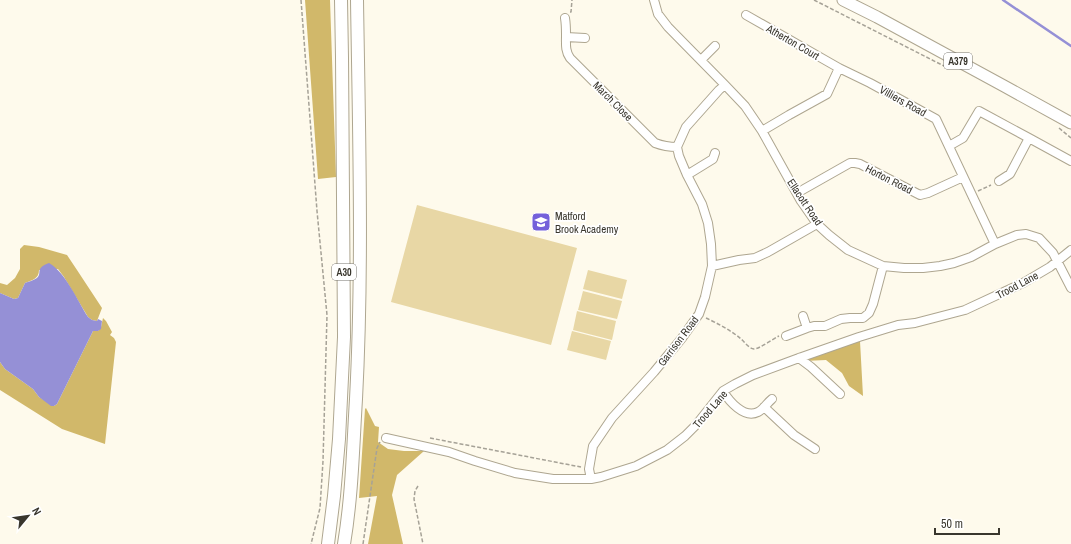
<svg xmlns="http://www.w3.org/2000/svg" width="1071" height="544" viewBox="0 0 1071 544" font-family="'Archivo Narrow',sans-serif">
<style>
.green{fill:#e8d7a5}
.forest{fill:#d1b86a}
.water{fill:#9590d6}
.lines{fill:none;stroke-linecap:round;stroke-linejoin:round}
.stream{stroke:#9590d6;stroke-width:2.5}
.minor-casing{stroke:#aea690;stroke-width:10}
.major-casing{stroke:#aea690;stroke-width:13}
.highway-casing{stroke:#aea690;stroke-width:14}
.path{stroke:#a6a297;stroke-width:1.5;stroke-dasharray:4 2;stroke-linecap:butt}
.minor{stroke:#fff;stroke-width:8}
.major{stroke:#fff;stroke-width:11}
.highway{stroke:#fff;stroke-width:12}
.labels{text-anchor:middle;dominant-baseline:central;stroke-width:3.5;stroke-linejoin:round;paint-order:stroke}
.shield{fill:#fff;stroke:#74726c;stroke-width:1}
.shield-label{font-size:10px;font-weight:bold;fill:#39362d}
.street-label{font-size:11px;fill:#39362d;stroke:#fff}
.poi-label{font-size:11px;fill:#39362d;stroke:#fff;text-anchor:start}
</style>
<rect width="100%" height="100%" fill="#fefaec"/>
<path class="green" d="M417,205L577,248L551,345L391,302Z
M588,270L627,280L622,299L583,289Z
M583,291L622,301L617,319L578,310Z
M577,311L616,321L612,340L573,330Z
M572,331L611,341L606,360L567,350Z"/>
<path class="forest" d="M305,0H330L336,177L318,179Z
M24,245L39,247L67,255L77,270L102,308L97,321L92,320L88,317L64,277L58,269L39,270C39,279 32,280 25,283L18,298L14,299L0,293V283L7,285L15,278L20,269V249Z
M103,318L106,321L112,332L110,335L114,338L116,342L105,444L62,429L0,390V362L5,369L33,389L39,397L54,406L57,404L93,331H98L101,327Z
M860,341L863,396L849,386L842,373L826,360L804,361Z
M366,408L375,426L379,427L378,442L388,449L404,451H424L397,475L392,495L403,544H368L377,496L359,498L365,409Z"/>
<path class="water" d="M49,263C66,273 77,300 88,317L92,320L97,321L98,319L102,321L101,329L98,331H93L57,404L54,406H51L39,397L33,389L5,369L0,362V293L14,299L18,298L25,283C28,282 34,280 37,278C43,272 34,269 49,263Z"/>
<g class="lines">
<path class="stream" d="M1003,0L1071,46"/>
<g class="minor-casing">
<path id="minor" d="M654,0L658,14L668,27L725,85L745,106L762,131L801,201L817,224L829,235L848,250L883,266L904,268H923L940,266L954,263L971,257L995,244L1017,235L1026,234L1039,238L1053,253L1071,288
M746,15L839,68
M565,18C566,24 566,29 566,35C566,44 565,51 570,58L655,143C663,146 669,147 677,147
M566,37L585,38
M701,60L715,46
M762,131L789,115L827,94L839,68L870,83L936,119L995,244
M949,146L963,138L979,111L1029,138
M687,175L713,159L715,153
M999,181L1010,174L1029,138L1071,161
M797,193L850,163H855L860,164L920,195L928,193L963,177
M712,266L739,260L755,258L768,252L817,224
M803,316L807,328
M786,336L807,328L814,326H825L841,319L850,318H863L869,313L873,304L883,266
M799,358L811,367L840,394
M723,391C729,401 744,419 758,412C763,410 767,403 772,399
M764,407L794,435L815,449
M386,438L449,452L475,461L515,473L553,479H591L601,477L636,466L667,450L685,436L696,425L723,391L735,384L753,375L799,358L859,337L898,325L915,323L965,310L1023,283L1050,267L1071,250
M591,479L589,469L593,446L612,418L654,372L682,338L699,314L705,297L712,266L711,244L708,223L702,204L687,175L679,156L677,147L686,127L719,90L725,85"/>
</g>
<g class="major-casing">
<path id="major" d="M843,0L877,17L1004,86L1071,123"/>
</g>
<g class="highway-casing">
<path id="highway" d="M328,544L334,496L339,439L344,337L342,57L341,0
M344,544C352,496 353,447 356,399C363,266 359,133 357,0"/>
</g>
<path class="path" d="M301,0L317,211L327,315L323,461L320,508L311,544
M814,0L946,67
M570,12H571L572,0
M1059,128L1071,138
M978,191L991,185
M706,318C717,323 732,331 741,339C745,342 748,348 754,349C759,349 773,339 779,336
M430,438L581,467
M418,486L415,491L414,499L423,544
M363,544L377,448L380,442"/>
<use href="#minor" class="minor"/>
<use href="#major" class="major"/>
<use href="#highway" class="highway"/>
</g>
<defs>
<g id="school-square" transform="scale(1)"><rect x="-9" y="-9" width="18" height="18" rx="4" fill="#7460da" stroke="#fff"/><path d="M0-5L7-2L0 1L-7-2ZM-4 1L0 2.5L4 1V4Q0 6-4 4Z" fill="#fff"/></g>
</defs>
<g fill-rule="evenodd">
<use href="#school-square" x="541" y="222"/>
</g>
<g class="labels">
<g class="shield">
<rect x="944" y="53" width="28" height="16" rx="3"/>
<rect x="332" y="264" width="24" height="16" rx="3"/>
</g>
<g class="shield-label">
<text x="958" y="61">A379</text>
<text x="344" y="272">A30</text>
</g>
<g class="street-label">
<text transform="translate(793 42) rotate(30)">Atherton Court</text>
<text transform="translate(613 101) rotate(45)">March Close</text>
<text transform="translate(903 101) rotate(29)">Villiers Road</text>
<text transform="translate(889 179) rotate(27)">Horton Road</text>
<text transform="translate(805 202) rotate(56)">Ellacott Road</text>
<text transform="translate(1017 285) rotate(-28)">Trood Lane</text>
<text transform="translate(678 341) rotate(-53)">Garrison Road</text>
<text transform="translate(710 409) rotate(-49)">Trood Lane</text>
</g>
<g class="poi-label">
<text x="555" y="216">Matford<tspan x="555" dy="13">Brook Academy</tspan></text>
</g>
</g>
<g transform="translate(28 516) rotate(61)" stroke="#ffffff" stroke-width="3" paint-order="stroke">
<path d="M0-3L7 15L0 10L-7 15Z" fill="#39362d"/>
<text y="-6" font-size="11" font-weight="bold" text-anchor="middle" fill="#39362d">N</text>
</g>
<path d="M935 528v6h64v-6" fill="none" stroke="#39362d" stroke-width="2"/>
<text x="941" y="528" font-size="12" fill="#39362d" stroke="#ffffff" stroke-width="3" paint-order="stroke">50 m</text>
</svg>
